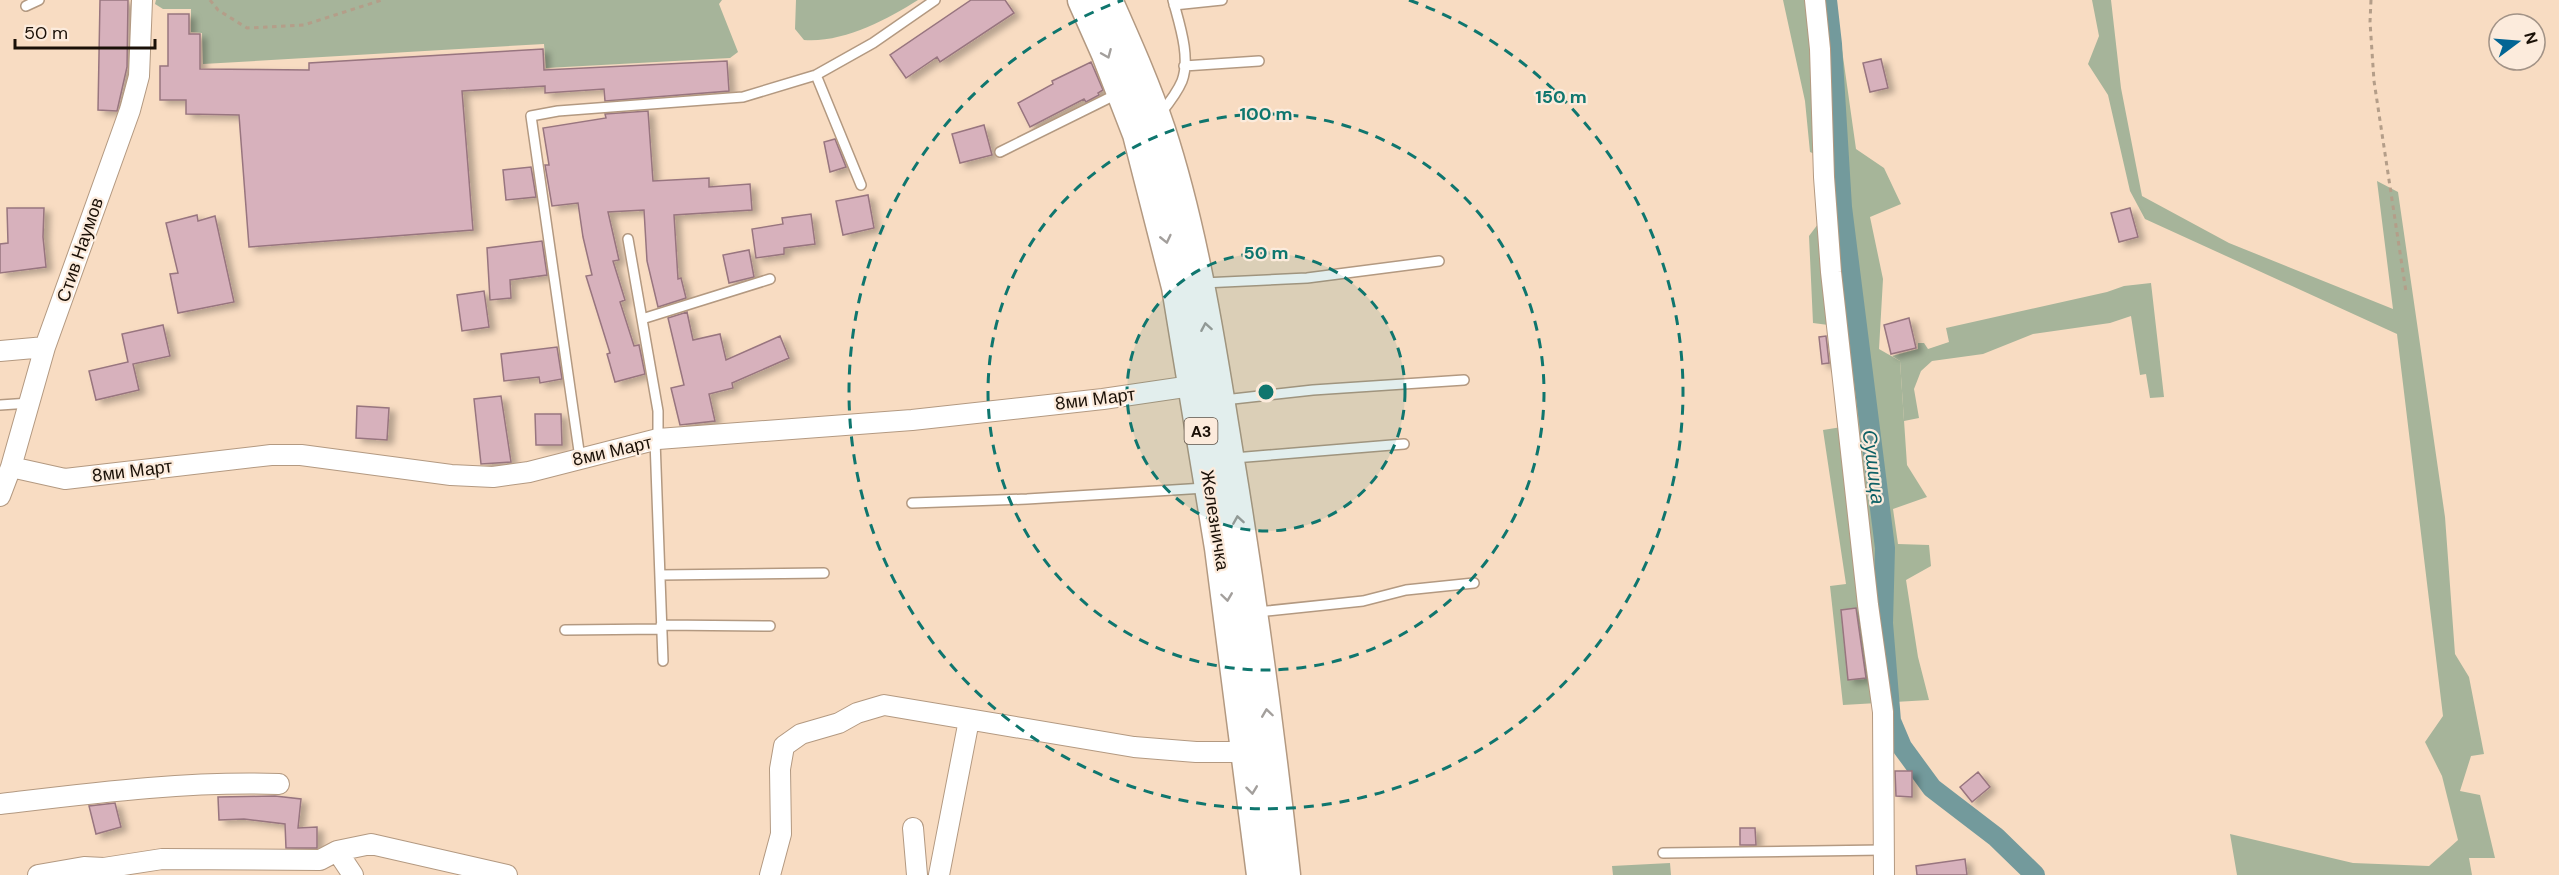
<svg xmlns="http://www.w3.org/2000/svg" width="2559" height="875" viewBox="0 0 2559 875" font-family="'DM Sans',sans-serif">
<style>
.green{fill:#a6b49a}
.forest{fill:#a6b599}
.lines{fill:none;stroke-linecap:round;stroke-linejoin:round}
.canal{stroke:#739a9c;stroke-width:20}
.building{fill:#d7b1bc;stroke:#98757f;stroke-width:1.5;filter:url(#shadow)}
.service-casing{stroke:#b39981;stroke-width:12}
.minor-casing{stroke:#b39981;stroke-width:22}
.primary-casing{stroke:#b39981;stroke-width:33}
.path{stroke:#b49e89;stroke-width:3;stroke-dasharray:4.5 4.5;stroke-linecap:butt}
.service{stroke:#fff;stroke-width:9}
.minor{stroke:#fff;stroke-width:20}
.primary{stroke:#fff;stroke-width:30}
.oneway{stroke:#a39f9c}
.ring{fill:none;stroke:#0f766e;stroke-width:3;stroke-dasharray:10 8}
.labels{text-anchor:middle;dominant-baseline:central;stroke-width:4.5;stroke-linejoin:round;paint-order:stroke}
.shield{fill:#fcebdc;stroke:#5e5247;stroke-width:1.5}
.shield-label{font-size:16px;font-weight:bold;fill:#1a1007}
.street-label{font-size:18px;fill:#1a1007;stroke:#fcebdc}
.water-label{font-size:20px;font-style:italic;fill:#0e6166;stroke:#fcebdc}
.centre{fill:#0f766e;stroke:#fcebdc;stroke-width:3}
.ring-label{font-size:18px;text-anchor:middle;font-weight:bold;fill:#0f766e;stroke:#fcebdc;stroke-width:4.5;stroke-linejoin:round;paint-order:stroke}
</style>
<defs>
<filter id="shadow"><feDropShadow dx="6" dy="4" stdDeviation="3" flood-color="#0004"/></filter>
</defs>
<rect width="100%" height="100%" fill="#f8dcc2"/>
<path class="green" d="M156,0H722L719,4L738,52L730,58L546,68L544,44L203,64L202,33L191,32V9H163L155,4Z
M796,0H918C886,20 843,43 804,40L795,29Z
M2092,0H2111L2121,88L2142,196L2229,243L2393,309L2377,181L2398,192L2445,517L2455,654L2469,677L2484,754L2471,756L2460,791L2480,795L2495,858H2469L2472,875H2237L2230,834L2353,863L2429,866L2458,840L2442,776L2425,742L2443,716L2397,334L2145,219L2130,191L2108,95L2088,64L2099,36Z
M2151,283L2164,397L2150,398L2146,374L2140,375L2131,316L2110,323L2033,334L1983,354L1932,361L1921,371L1914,389L1919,418L1904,421L1900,361L1892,356L1918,349V343H1924L1928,349L1949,342L1946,328L2107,292L2124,286Z
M1670,863L1671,875H1613L1612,866Z"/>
<path class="forest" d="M1783,0H1835L1856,149L1884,168L1901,204L1870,217L1883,279L1879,349L1900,361L1907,465L1927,497L1893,509L1898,544L1929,545L1931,566L1906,580L1918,657L1929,700L1843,705L1830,586L1846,584L1823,430L1848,426L1836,326L1813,323L1809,236L1821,220L1822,157L1810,152L1805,101Z"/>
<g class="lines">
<path class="canal" d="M1827,0L1832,44L1842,207L1885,548L1883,623L1891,721L1902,747L1932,788L1996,837L2035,875"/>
</g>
<path class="building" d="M100,0H128L127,67L117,111L98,110Z
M971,0H1005L1014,13L940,62L937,57L906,78L890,55Z
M168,14H189V34H200V69L309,70V63L543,49L544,70L727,61L729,91L605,101L604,89L545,93V86L462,91L473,230L249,247L239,115L186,114V100H160V66H168Z
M1881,59L1888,88L1870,92L1863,63Z
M1091,62L1103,90L1098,93L1099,95L1086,102L1084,99L1030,127L1018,103L1053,84L1052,81Z
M648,111L653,181L709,178V187L750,184L752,210L674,215L678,279L681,278L686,298L658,307L647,261L644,210L608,212L619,260L613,261L625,300L620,302L634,346L639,345L645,374L615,382L607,354L610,353L586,276L592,275L583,237L578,203L552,206L545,165H549L543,128L606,118L605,114Z
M984,125L992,155L960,163L952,134Z
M835,139L846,167L830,172L824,142Z
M531,167L536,197L506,200L503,170Z
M868,195L874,228L843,235L836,201Z
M7,208H44L43,237L46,267L0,273V244L8,243Z
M2130,208L2138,237L2119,242L2111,213Z
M811,214L815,244L784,248V254L756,258L752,229L783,224L782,218Z
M197,215L198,221L215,216L234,302L178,313L170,274L178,273L166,223Z
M542,241L547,275L510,280L511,298L490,300L487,248Z
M749,250L754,277L729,283L723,255Z
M484,291L489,327L462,331L457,295Z
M687,312L693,340L720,334L726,360L780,336L789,358L732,383L733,388L709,394L715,421L680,425L671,388L684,385L668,318Z
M1909,318L1916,348L1891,354L1884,325Z
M163,325L170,356L133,364L139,390L96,400L89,371L128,362L122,334Z
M1826,336L1829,363L1822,364L1819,337Z
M557,347L562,379L540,383L539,377L504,381L501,354Z
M501,396L511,462L481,464L474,399Z
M357,406L389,408L387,440L356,438Z
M535,414H561L562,445H536Z
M1856,608L1866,678L1848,680L1841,610Z
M1895,771H1912V797L1896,796Z
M1978,772L1990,787L1972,802L1960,787Z
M275,796L301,799L298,828L317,827V848H286L285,824L244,819L219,820L218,797Z
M115,803L121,827L96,834L89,806Z
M1740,828H1755L1756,845H1740Z
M1965,859L1967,875H1917L1916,866Z"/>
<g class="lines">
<g class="service-casing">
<path id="service" d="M1174,5L1222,0
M26,6L39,0
M1184,66L1259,61
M816,75L861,185
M1161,113C1169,103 1177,93 1182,81C1191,57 1179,23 1173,0
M1000,152L1117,94
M628,239L658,411V439
M1203,283L1307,278L1439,261
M642,319L770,279
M1224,400L1313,390L1464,380
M0,405L30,403
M655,440L663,661
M580,458L531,116L558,111L743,97L816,75L873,43L935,0
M1234,458L1404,444
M912,503L1027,499L1205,488
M660,575L824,573
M1257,612L1363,601L1406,590L1474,583
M661,625L770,626
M565,630L662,629
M1663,853L1883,850"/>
</g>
<g class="minor-casing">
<path id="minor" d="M1815,0L1820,49L1824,177L1831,272L1868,605L1883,712L1884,875
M0,351L45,347
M11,467L65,479L271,455H301L451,475L493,477L529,472L658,439L912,420L1103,399L1205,384
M0,496L11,467L45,347L130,110L139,76L142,0
M0,804C93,793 185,781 279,784
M913,828L917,875
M337,851L353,875
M38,875L84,867L104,868L162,859L320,860L337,851L371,844L507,875
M770,875L781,834L780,769L784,746L801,734L839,723L857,713L884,705L1134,747L1196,752H1248
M939,875L969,720"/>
</g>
<g class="primary-casing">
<path id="primary" d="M1083,0L1107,54L1138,134L1177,287L1220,548L1262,875
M1107,0C1126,43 1145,85 1160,130C1195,237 1212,356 1230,467C1252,602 1270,738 1285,875"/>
</g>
<path class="path" d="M210,0L218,10L247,28L304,25L382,0
M2371,0L2370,22L2374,81L2406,292"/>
<use href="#service" class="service"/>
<use href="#minor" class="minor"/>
<use href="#primary" class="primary"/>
</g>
<defs><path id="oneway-chevron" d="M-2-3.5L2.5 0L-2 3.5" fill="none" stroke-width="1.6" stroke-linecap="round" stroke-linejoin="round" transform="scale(1.5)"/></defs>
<g class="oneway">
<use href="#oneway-chevron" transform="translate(1107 54) rotate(67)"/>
<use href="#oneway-chevron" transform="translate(1166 239) rotate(77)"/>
<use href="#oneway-chevron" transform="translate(1206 327) rotate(-100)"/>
<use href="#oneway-chevron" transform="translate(1238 520) rotate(-99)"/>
<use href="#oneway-chevron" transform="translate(1227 597) rotate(82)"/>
<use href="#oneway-chevron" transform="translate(1267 713) rotate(-98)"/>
<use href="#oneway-chevron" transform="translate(1252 790) rotate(83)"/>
</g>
<circle cx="1266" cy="392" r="139" fill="#0f766e" fill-opacity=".12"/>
<g class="ring">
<circle cx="1266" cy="392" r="139"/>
<circle cx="1266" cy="392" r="278"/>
<path d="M1409 0A417 417 0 1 1 1123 0"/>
</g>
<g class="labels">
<rect class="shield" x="1184.5" y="418" width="33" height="26" rx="4.5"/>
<g class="shield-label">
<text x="1201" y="431">A3</text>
</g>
<g class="street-label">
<text transform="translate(80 250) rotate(-71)">Стив Наумов</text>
<text transform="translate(1095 399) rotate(-7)">8ми Март</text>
<text transform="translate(612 451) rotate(-13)">8ми Март</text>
<text transform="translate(132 471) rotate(-7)">8ми Март</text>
<text transform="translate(1215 520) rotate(81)">Железничка</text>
</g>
<g class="water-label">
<text transform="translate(1874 467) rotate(83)">Сушица</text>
</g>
</g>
<circle cx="1266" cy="392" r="9" class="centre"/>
<g class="ring-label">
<text x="1561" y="103">150 m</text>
<text x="1266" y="120">100 m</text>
<text x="1266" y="259">50 m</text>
</g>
<g transform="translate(2517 42) rotate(74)"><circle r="28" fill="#fcebdc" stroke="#a29387" stroke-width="1.5"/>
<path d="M0-4.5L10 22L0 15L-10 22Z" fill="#026594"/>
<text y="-9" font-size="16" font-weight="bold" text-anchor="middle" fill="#1a1007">N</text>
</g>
<path d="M15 39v9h140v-9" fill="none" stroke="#1a1007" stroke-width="3"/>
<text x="24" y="39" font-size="18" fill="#1a1007" stroke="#fcebdc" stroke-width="4.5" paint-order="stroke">50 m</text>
</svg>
